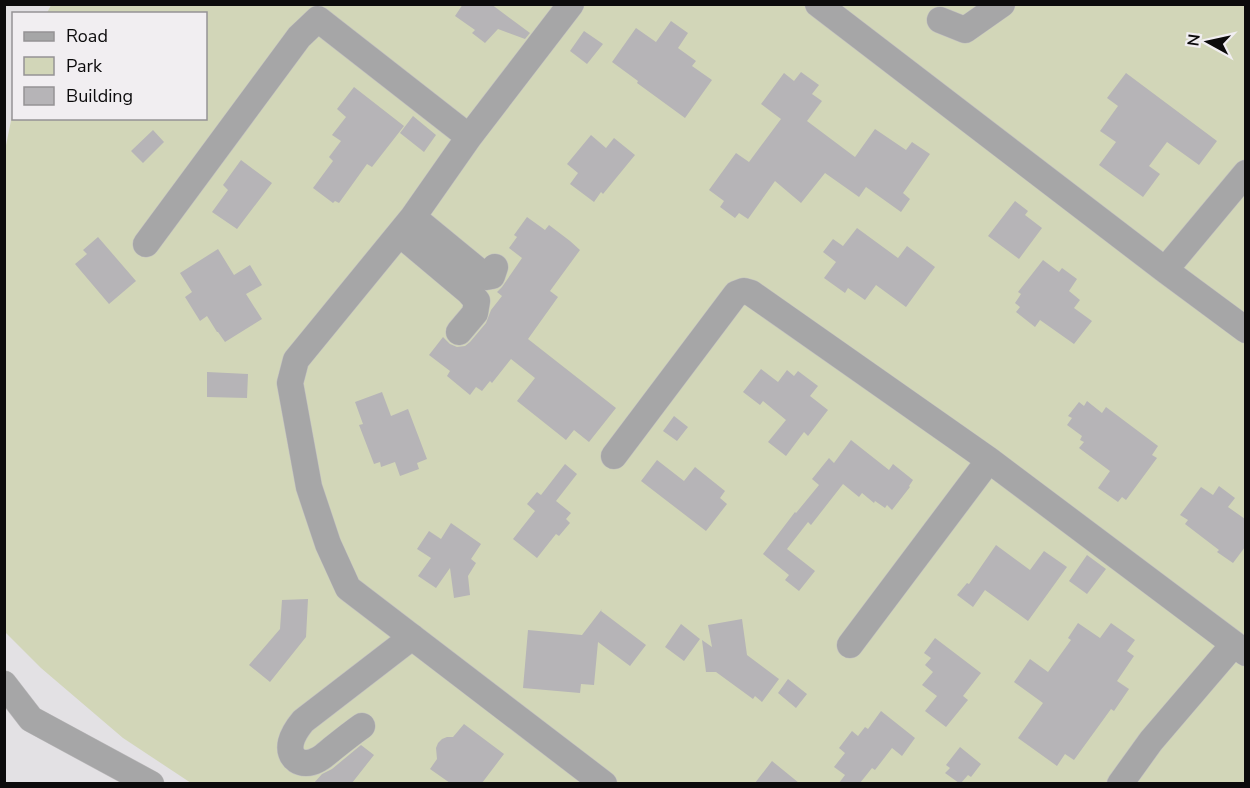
<svg xmlns="http://www.w3.org/2000/svg" width="1250" height="788" viewBox="0 0 1250 788" font-family="'Nunito Sans',sans-serif">
<style>
.green{fill:#d2d6b8}
.building{fill:#b6b4b7}
.lines{fill:none;stroke-linecap:round;stroke-linejoin:round}
.minor-casing{stroke:#c1bfc1;stroke-width:27}
.minor{stroke:#a6a6a7;stroke-width:26}
</style>
<rect width="100%" height="100%" fill="#e3e1e4"/>
<path class="green" d="M51,5H1245V783H191L123,738L41,668L5,632L4,155L13,111L14,118H206V14L47,13Z"/>
<path class="building" d="M463,4H491L530,33L525,39L498,29L485,43L472,33L475,30L455,16Z
M671,21L688,33L678,48L696,61L692,66L712,80L685,118L637,83L638,81L612,62L636,28L656,42Z
M584,31L603,44L587,64L570,51Z
M801,72L819,85L812,94L822,101L807,121L855,157L875,129L906,150L912,142L930,154L903,193L910,199L901,212L866,187L859,197L825,173L801,203L775,181L748,219L739,213L735,218L720,207L724,201L709,190L736,153L749,162L781,119L761,104L784,73L794,81Z
M1126,73L1217,141L1199,165L1167,142L1149,166L1160,174L1143,197L1099,165L1116,142L1100,131L1118,106L1107,98Z
M354,87L404,126L372,167L367,164L339,203L335,201L333,203L313,188L333,161L329,157L341,141L332,135L346,117L337,109Z
M413,116L436,135L424,152L400,133Z
M153,130L164,142L143,163L131,151Z
M591,135L606,148L614,138L635,155L603,194L601,192L594,202L570,184L578,173L567,164Z
M241,160L272,183L237,229L212,212L228,190L223,185Z
M1015,201L1028,211L1025,215L1042,228L1019,259L988,236Z
M527,217L545,230L549,225L570,241L580,250L550,291L558,297L528,339L616,408L589,442L574,430L566,440L517,401L535,378L511,359L492,383L490,381L482,391L476,387L470,395L447,376L450,371L429,355L443,337L450,344L457,347L465,346L470,342L486,323L491,310L502,296L497,292L502,287L522,258L509,248L517,237L514,235Z
M857,228L898,258L907,246L935,267L906,307L876,285L865,300L848,288L845,293L824,278L836,262L823,252L833,239L843,246Z
M98,237L136,281L109,304L75,264L87,254L83,250Z
M218,249L234,275L250,265L262,285L246,294L262,319L225,342L218,332H217L207,316L200,321L185,297L192,292L180,273Z
M1043,260L1059,272L1062,268L1077,279L1069,291L1080,300L1074,308L1092,321L1074,344L1040,320L1035,327L1016,312L1020,307L1015,303L1021,294L1018,292Z
M761,369L778,382L787,370L794,376L798,371L818,386L810,396L828,410L808,436L804,432L786,456L768,442L786,420L763,401L760,405L743,392Z
M207,372L248,374L247,398L207,397Z
M382,392L391,416L408,409L427,459L417,463L419,469L400,476L395,462L381,467L380,462L374,464L359,425L363,424L355,402Z
M1087,401L1102,413L1106,407L1158,446L1152,455L1157,458L1126,500L1122,497L1118,502L1098,488L1110,471L1079,448L1084,442L1080,440L1082,436L1067,425L1072,418L1068,416L1079,402L1084,406Z
M674,416L688,427L677,441L663,431Z
M851,440L889,470L893,464L913,480L909,486L910,487L892,510L887,505L885,508L875,501L874,503L862,493L859,497L843,484L811,525L808,522L787,549L815,571L799,591L785,580L789,575L763,554L795,512L796,513L819,485L812,479L829,458L834,463Z
M657,460L684,481L695,467L725,491L720,498L727,504L706,531L641,481Z
M565,464L577,474L556,501L571,513L566,519L570,523L559,536L556,534L537,558L513,539L535,511L527,504L537,492L541,495Z
M1219,486L1235,498L1228,507L1245,519V547L1233,563L1217,552L1219,550L1185,524L1188,520L1180,515L1201,487L1213,495Z
M451,523L481,544L471,559L476,563L468,576L470,595L454,598L450,568L436,588L418,576L431,558L417,549L429,531L441,539Z
M996,545L1030,570L1044,551L1067,567L1028,621L985,590L973,607L957,595L967,583L969,584Z
M1087,555L1106,569L1087,594L1069,581Z
M308,599L306,637L270,682L249,665L280,629L282,600Z
M602,609L601,611L646,645L630,666L598,642L594,685L581,684L580,693L523,688L528,630L582,635Z
M742,619L747,655L779,679L762,702L755,696L753,699L716,672H706L702,640L712,647L708,625Z
M1078,623L1100,638L1111,623L1135,640L1127,651L1134,656L1117,681L1129,689L1114,711L1111,709L1074,760L1065,754L1057,766L1018,738L1043,703L1014,682L1030,659L1048,672L1071,640L1068,638Z
M681,624L700,639L684,661L665,647Z
M935,638L981,673L963,696L968,700L946,727L925,711L937,696L922,685L933,672L925,665L931,658L924,653Z
M788,679L807,694L796,708L778,693Z
M881,711L915,738L902,756L892,748L875,770L872,768L860,783H839L845,775L834,767L845,753L839,748L852,731L858,736L865,727L868,729Z
M464,724L504,754L482,783H450L430,769L437,759L436,748L438,743L442,739L447,737H453Z
M361,745L374,755L352,783H314L322,774L332,769Z
M960,747L981,764L971,777L968,775L961,783H959L945,773L950,768L946,765Z
M772,761L799,783H755Z"/>
<g class="lines">
<g class="minor-casing">
<path id="minor" d="M571,4L469,137L413,217L296,360L290,383L309,487L328,544L348,588L604,784
M818,4L1165,270L1246,330
M940,20L965,30L1002,4
M413,217L486,277L492,276L495,267
M400,234L469,292L477,301L475,313L459,332
M146,244L299,37L318,19L469,137
M1165,270L1246,173
M614,456L736,294L744,291L751,293L989,460L1246,653
M850,645L989,460
M4,684L31,719L151,784
M362,726C352,733 342,741 332,749C327,753 322,758 317,760C302,768 287,759 291,742C293,734 298,727 303,721L412,637
M1120,784L1151,741L1234,644"/>
</g>
<use href="#minor" class="minor"/>
</g>
<rect width="1250" height="788" fill="none" stroke="#0c0b0c" stroke-width="12"/>
<rect x="12" y="12" width="195" height="108" fill="#f1eef1" stroke="#959395" stroke-width="1.5"/>
<rect x="24" y="32" width="30" height="9" fill="#a6a6a7" stroke="#959395" stroke-width="1.5"/>
<text x="66" y="42" font-size="18" fill="#0c0b0c">Road</text>
<rect x="24" y="57" width="30" height="18" fill="#d2d6b8" stroke="#959395" stroke-width="1.5"/>
<text x="66" y="72" font-size="18" fill="#0c0b0c">Park</text>
<rect x="24" y="87" width="30" height="18" fill="#b6b4b7" stroke="#959395" stroke-width="1.5"/>
<text x="66" y="102" font-size="18" fill="#0c0b0c">Building</text>
<g transform="translate(1208 42) rotate(278)" stroke="#f1eef1" stroke-width="4.5" paint-order="stroke">
<path d="M0-4.5L10 22L0 15L-10 22Z" fill="#0c0b0c"/>
<text y="-9" font-size="16" font-weight="bold" text-anchor="middle" fill="#0c0b0c">N</text>
</g>
</svg>
